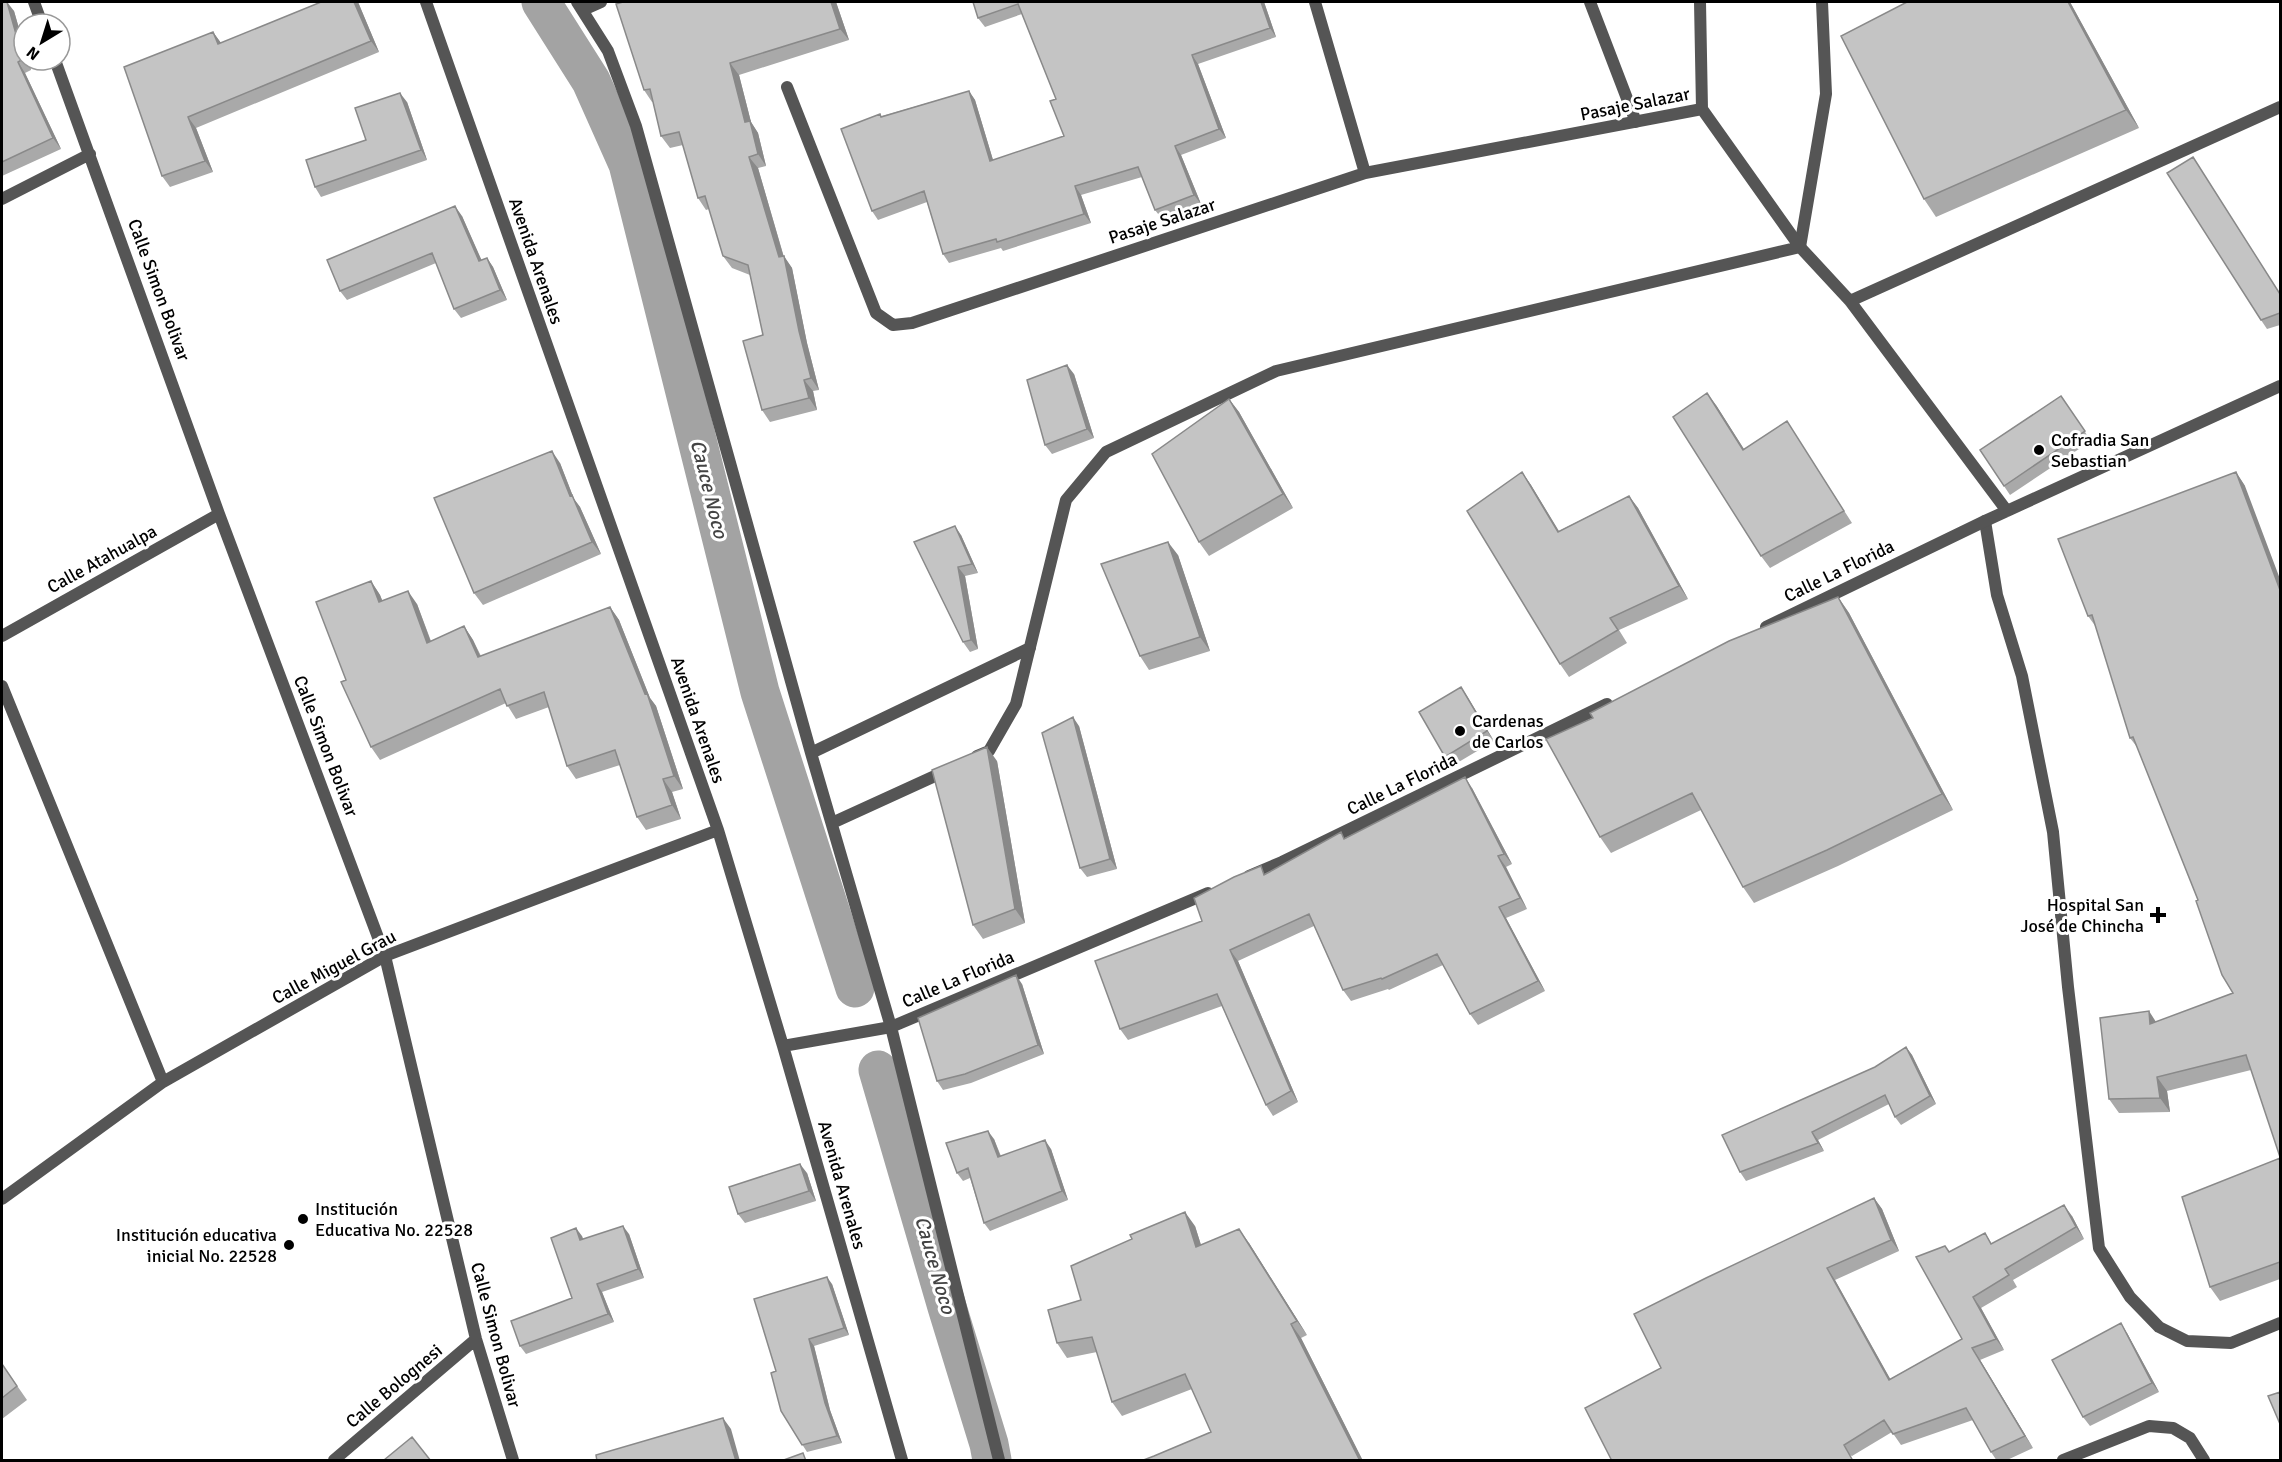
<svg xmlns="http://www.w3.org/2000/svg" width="2282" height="1462" viewBox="0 0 2282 1462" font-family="Signika,sans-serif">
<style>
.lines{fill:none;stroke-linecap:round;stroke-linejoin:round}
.canal{stroke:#a3a3a3;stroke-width:39}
.lane{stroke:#555;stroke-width:12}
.street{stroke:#555;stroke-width:12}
.wall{fill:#a9a9a9}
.shaded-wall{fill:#898989}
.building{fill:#c4c4c4;stroke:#898989;stroke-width:1.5}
.poi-dot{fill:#000;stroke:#fff;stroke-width:2}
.labels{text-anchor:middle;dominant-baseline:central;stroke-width:6;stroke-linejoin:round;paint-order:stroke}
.street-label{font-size:18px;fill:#000;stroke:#fff}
.poi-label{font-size:18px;fill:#000;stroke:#fff;text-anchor:start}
.water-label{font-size:20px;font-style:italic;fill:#444;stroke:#fff}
</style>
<rect width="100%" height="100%" fill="#fff"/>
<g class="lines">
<path class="canal" d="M541,2L591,81L628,164L760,692L855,988
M878,1070L947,1307L989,1444L992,1460"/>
<path class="lane" d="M1800,247L1826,94L1822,2
M1985,521L1997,595L2022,676L2053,832L2068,987L2099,1248L2130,1297L2159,1327L2187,1341L2231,1343L2280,1323"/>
<path class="street" d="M34,2L42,24
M426,2L718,830L783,1046L902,1460
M577,2L608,51L636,126L811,753L891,1027L999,1460
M1315,2L1365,173
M1590,2L1636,122
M1700,2L1702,109L1800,247L1850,301L2007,511
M583,10L601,2
M55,60L219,514L385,956L476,1339L513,1460
M787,87L876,313L893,325L912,323L1365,173L1702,109
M2,199L90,154
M1850,301L2280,107
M1766,627L1985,521L2280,386
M2,636L219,514
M2,686L163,1082
M811,753L1030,648
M977,756L989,751L1016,704L1066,500L1106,452L1276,371L1800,247
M832,823L948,770
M1249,876L1282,862L1607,704
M783,1046L891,1027L1208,893
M2,1199L163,1082L385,956L718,830
M334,1460L476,1339
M2063,1460L2149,1426L2173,1428L2190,1438L2204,1460"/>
</g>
<path class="wall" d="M321,2H358L379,52L196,128L213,172L170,187L162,176L213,32L221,43Z
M623,2H836L849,40L739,75L751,122L758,133L766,166L758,168L784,257L792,268L807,343L819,390L813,391L817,410L770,422L762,410L763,335L750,275L732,268L723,256L709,209L706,210L698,198L683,145L670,148L661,136L653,102H652L644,90Z
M973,2H1264L1276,37L1198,64L1226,138L1181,155L1201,204L1162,219L1155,210L1142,177L1081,195L1091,223L1003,251L1001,248L949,263L943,254L927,202L878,220L872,211L882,116L969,91L975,100L993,160L1064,136L1056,99L1022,14L985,27L978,18Z
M1907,2H2070L2139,128L1936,217L1924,199Z
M2,3L14,11L24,46V60H28L31,70L25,73L61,149L2,176Z
M407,102L427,160L321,197L315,187Z
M2193,157L2280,294V325L2267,329L2261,320Z
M462,216L481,260L487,258L493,267L507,300L461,318L454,309L436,263L347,300L340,291Z
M1074,374L1094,438L1052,454L1045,445Z
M2061,396L2091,441L2010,495L1980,450Z
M1229,399L1239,412L1293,508L1209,556L1199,542Z
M1716,405L1744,449L1795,434L1852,523L1770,568L1761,556Z
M560,463L574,499L580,507L601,554L483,605L474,593Z
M1522,472L1531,485L1559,531L1629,496L1638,508L1688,599L1619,630L1627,643L1569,677L1560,664Z
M2236,472L2245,486L2251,1070L2167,1091L2170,1112L2119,1113L2109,1099L2156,1022L2233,993L2198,900L2137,747L2130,738L2096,627L2088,616Z
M961,535L978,573L965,576L978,649L970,652L963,642L914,542Z
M1178,555L1210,651L1149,670L1140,656Z
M371,581L380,595L382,600L417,604L431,641L464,626L473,640L481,656L610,607L619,620L650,698L656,706L683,789L672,792L681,819L646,830L637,817L620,765L576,779L567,766L549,707L516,719L506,703L380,760L371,747L346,680Z
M1838,597L1849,613L1953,810L1838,866L1754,903L1743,887L1701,810L1611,853L1600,837L1593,718Z
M1461,687L1494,741L1452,766L1445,757Z
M1079,726L1117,869L1087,877L1080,868Z
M997,761L1025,923L983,939L973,925Z
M1472,788L1512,864L1506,867L1527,909L1506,918L1545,991L1478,1025L1470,1014L1443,965L1389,990L1388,989L1351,1001L1343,990L1314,926L1238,961L1298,1102L1273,1116L1266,1105L1222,1006L1128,1040L1120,1029L1202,921L1266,873L1345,838Z
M1022,984L1044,1054L971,1083L943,1090L937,1081Z
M1906,1047L1912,1055L1936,1104L1901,1125L1895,1117L1889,1104L1818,1140L1824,1151L1746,1181L1740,1172L1875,1067Z
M994,1139L1001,1156L1051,1149L1068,1200L990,1231L984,1223L970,1178L963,1181L957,1173Z
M2280,1158V1279L2220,1301L2210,1287Z
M807,1173L816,1201L745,1223L738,1214Z
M1874,1198L1882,1209L1899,1251L1835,1280L1890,1379L1962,1339L1945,1246L1950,1252L1985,1233L1992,1244L2072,1216L2084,1239L2013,1280L2017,1287L1981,1308L2004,1350L1980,1360L2033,1448L2005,1461H1997L1991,1452L1973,1420L1901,1445L1892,1432L1852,1456L1661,1368Z
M1195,1226L1201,1245L1249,1243L1307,1335L1301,1338L1363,1461L1154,1456L1211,1432L1192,1389L1122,1416L1112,1402L1097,1352L1067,1358L1057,1343L1081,1300Z
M629,1234L644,1278L602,1292L614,1322L526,1354L520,1346L572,1298L582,1236L583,1240Z
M832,1284L849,1335L814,1346L830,1410L842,1443L807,1452L781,1411L776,1371Z
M2127,1333L2159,1392L2090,1426L2083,1417Z
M2,1364L27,1400L2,1419Z"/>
<path class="shaded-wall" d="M7,2L14,11L24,46V60H28L31,70L23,59Z
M354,2H358L379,52L371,41Z
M831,2H836L849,40L840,29Z
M1261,2H1264L1276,37L1270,28Z
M2068,2H2070L2139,128L2126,110Z
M213,32L221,43L218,44Z
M1192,55L1198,64L1226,138L1219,129Z
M18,62L25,73L61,149L53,138Z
M730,63L739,75L751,122L758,133L766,166L758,154L745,122Z
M969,91L975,100L996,170L990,161Z
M400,93L407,102L427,160L421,150Z
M188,117L196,128L213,172L205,161Z
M1175,146L1181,155L1201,204L1194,195Z
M749,157L758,168L784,258V256L792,268L807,343L819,390L811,378L779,257Z
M1075,186L1081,195L1091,223L1084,214Z
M455,206L462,216L486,270L479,261Z
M487,258L493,267L507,300L500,290Z
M1067,365L1074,374L1094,438L1087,429Z
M804,380L813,391L817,410L809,398Z
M1707,393L1716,405L1752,462L1743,450Z
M1229,399L1239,412L1293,508L1283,494Z
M552,451L560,463L574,499L580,507L601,554L592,542L570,496Z
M1522,472L1531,485L1567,545L1558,532Z
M2236,472L2245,486L2280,579V590Z
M1629,496L1638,508L1688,599L1679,586Z
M955,526L961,535L978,573L972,564Z
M1168,542L1178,555L1210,651L1200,637Z
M958,567L965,576L978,649L971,640Z
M371,581L380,595L388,615L379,602Z
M408,591L417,604L436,656L427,643Z
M1838,597L1849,613L1953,810L1942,794Z
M610,607L619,620L650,698L656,706L683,789L674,776L645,694Z
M464,626L473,640L487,671L478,657Z
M1461,687L1467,696L1494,741L1487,731Z
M1073,717L1079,726L1117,869L1110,859Z
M987,747L997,761L1025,923L1015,909Z
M1465,777L1472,788L1512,864L1504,854Z
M663,779L672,792L681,819L672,805Z
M1498,856L1506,867L1527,909L1520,898Z
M1499,907L1506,918L1545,991L1538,981Z
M1230,950L1238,961L1298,1102L1291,1091Z
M1016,975L1022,984L1044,1054L1038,1045Z
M2149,1011L2158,1025L2150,1024Z
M1906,1047L1912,1055L1936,1104L1930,1096Z
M2157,1077L2167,1091L2170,1112L2160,1098Z
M988,1131L994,1139L1004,1166L998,1157Z
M1812,1132L1818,1140L1824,1151L1818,1143Z
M1045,1140L1051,1149L1068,1200L1062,1191Z
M800,1164L807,1173L816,1201L809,1191Z
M1874,1198L1882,1209L1899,1251L1891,1240Z
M2064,1205L2072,1216L2084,1239L2076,1227Z
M1185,1212L1195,1226L1206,1261L1196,1247Z
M623,1226L629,1234L644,1278L638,1269Z
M576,1228L582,1236L586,1248L580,1240Z
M1239,1229L1249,1243L1307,1335L1297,1321Z
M1827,1268L1835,1280L1897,1391L1889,1380Z
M827,1277L832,1284L849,1335L844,1328Z
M597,1284L602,1292L614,1322L608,1314Z
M1973,1297L1981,1308L2004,1350L1996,1339Z
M2121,1323L2127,1333L2159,1392L2152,1383Z
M1291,1324L1301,1338L1363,1461H1360Z
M809,1339L814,1346L830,1410L842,1443L837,1436L825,1403Z
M1972,1348L1980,1360L2033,1448L2025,1436Z
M723,1418L731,1429L740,1461H736Z"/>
<path class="building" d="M4,2H7L23,59L18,62L53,138L2,162V3Z
M321,2H354L371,41L188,117L205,161L162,176L124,67L213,32L218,44Z
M623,2H831L840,29L730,63L745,122L750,121L758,154L749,157L779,257L784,256L799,331L811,378L804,380L809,398L762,410L743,341L763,335L748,265L723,256L705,196L698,198L679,132L661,136L650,89L644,90L616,4Z
M973,2H1261L1270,28L1192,55L1219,129L1175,146L1194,195L1155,210L1138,167L1075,186L1084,214L997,242L996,239L943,254L924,191L872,211L841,129L880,114L881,117L969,91L990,161L1064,136L1050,101L1056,99L1018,4L978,18Z
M1907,2H2068L2126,110L1924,199L1841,36Z
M400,93L421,150L315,187L306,160L366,140L355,108Z
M2193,157L2280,294V313L2261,320L2167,173Z
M455,206L479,261L487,258L500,290L454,309L432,253L340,291L327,260Z
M1067,365L1087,429L1045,445L1027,380Z
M1707,393L1743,450L1787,421L1844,511L1761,556L1673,417Z
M2061,396L2085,431L2004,486L1980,450Z
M1229,399L1283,494L1199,542L1152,454Z
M552,451L570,496L572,495L592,542L474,593L434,498Z
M1522,472L1558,532L1629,496L1679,586L1610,618L1618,630L1560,664L1467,511Z
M2236,472L2280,590V1157L2246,1055L2157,1077L2160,1098L2109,1099L2100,1018L2149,1011L2150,1024L2233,993L2222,975L2196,901L2198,900L2133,737L2130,738L2092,615L2088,616L2058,539Z
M955,526L972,564L958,567L971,640L963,642L914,542Z
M1168,542L1200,637L1140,656L1101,564Z
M371,581L379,602L408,591L427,643L464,626L478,657L610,607L645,694L647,693L674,776L663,779L672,805L637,817L615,750L567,766L544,692L507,706L500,689L371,747L341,682L346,680L316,602Z
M1838,597L1942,794L1827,850L1743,887L1692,793L1600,837L1546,739L1593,718L1590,713L1729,641Z
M1461,687L1487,731L1445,757L1419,712Z
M1073,717L1110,859L1080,868L1042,733Z
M987,747L1015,909L973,925L932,770Z
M1465,777L1504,854L1498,856L1520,898L1499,907L1538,981L1470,1014L1437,954L1382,979L1381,978L1343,990L1309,914L1230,950L1291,1091L1266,1105L1217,994L1120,1029L1095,961L1202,921L1194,898L1234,877L1261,866L1264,875L1341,832L1344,839Z
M1016,975L1038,1045L965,1074L937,1081L918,1018Z
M1906,1047L1930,1096L1895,1117L1885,1095L1812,1132L1818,1143L1740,1172L1722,1135L1875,1067Z
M988,1131L998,1157L1045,1140L1062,1191L984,1223L968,1168L957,1173L946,1143Z
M2280,1158V1262L2210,1287L2182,1197Z
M800,1164L809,1191L738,1214L729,1187Z
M1874,1198L1891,1240L1827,1268L1889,1380L1962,1339L1916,1257L1945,1246L1949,1252L1985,1233L1991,1244L2064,1205L2076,1227L2005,1269L2009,1275L1973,1297L1996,1339L1972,1348L2025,1436L1991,1452L1966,1408L1893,1434L1884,1420L1844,1445L1853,1461H1612L1585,1408L1661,1368L1634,1314L1706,1278Z
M1185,1212L1196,1247L1239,1229L1297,1321L1291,1324L1360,1461H1141L1154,1456L1211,1432L1185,1374L1112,1402L1092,1337L1057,1343L1048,1310L1081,1300L1071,1266L1132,1239L1130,1235Z
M623,1226L638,1269L597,1284L608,1314L520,1346L511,1321L572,1298L551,1238L576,1228L580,1240Z
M827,1277L844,1328L809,1339L825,1403L837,1436L802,1445L781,1411L771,1373L776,1371L754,1299Z
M2121,1323L2152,1383L2083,1417L2052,1360Z
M2,1364L17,1386L2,1398Z
M2280,1392V1424L2268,1396Z
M723,1418L736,1461H597L596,1455Z
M412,1437L431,1461H385L384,1460Z
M803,1453L806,1461H781Z"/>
<g class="poi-dot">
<circle cx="2039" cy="450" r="6"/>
<circle cx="1460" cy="731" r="6"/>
<path d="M2155 906h6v6h6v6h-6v6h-6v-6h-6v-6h6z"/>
<circle cx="303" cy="1219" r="6"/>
<circle cx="289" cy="1245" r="6"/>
</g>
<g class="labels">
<g class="street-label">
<text transform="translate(1635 104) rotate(-11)">Pasaje Salazar</text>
<text transform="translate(1162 221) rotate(-18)">Pasaje Salazar</text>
<text transform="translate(536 261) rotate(71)">Avenida Arenales</text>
<text transform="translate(159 290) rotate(70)">Calle Simon Bolivar</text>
<text transform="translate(102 559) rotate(-29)">Calle Atahualpa</text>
<text transform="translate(1839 571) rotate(-26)">Calle La Florida</text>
<text transform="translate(698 720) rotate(71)">Avenida Arenales</text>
<text transform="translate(326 746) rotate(69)">Calle Simon Bolivar</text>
<text transform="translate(1402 784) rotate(-26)">Calle La Florida</text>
<text transform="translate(334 967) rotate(-28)">Calle Miguel Grau</text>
<text transform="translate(958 979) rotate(-23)">Calle La Florida</text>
<text transform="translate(842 1185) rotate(74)">Avenida Arenales</text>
<text transform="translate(496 1335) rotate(75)">Calle Simon Bolivar</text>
<text transform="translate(394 1386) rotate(-40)">Calle Bolognesi</text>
</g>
<g class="poi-label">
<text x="2051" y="440">Cofradia San<tspan x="2051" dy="21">Sebastian</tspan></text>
<text x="1472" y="721">Cardenas<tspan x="1472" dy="21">de Carlos</tspan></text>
<text x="2144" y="905" text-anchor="end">Hospital San<tspan x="2144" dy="21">José de Chincha</tspan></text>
<text x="315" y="1209">Institución<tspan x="315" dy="21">Educativa No. 22528</tspan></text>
<text x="277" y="1235" text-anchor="end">Institución educativa<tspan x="277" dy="21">inicial No. 22528</tspan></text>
</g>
<g class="water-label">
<text transform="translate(709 489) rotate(76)">Cauce Noco</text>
<text transform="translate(935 1265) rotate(74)">Cauce Noco</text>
</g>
</g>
<rect width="2282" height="1462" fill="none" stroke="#000000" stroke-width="6"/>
<g transform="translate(42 42) rotate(218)"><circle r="28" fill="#ffffff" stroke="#999999" stroke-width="1.5"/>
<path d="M0-4.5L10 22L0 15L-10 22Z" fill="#000000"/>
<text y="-9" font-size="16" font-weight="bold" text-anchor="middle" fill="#000000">N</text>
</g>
</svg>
